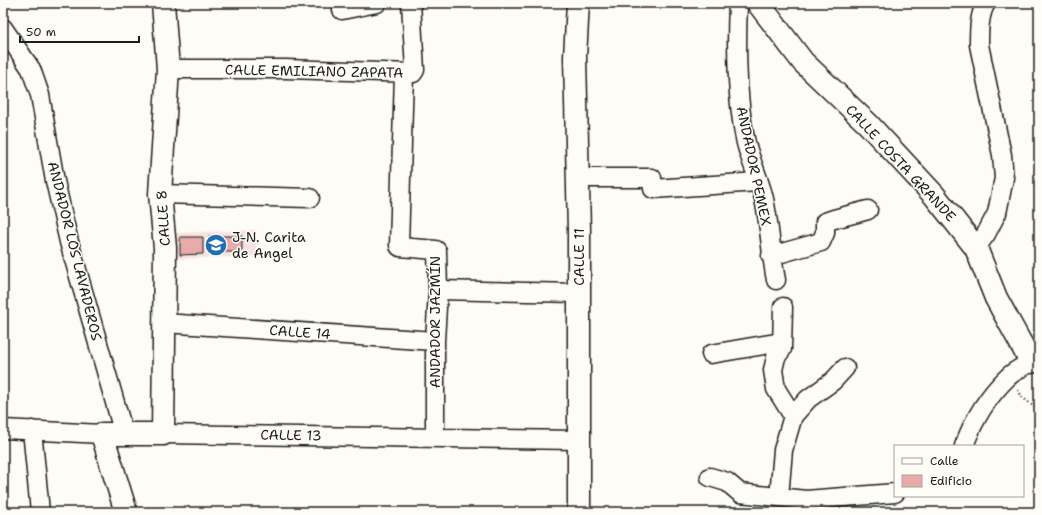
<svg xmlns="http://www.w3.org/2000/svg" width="1042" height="515" viewBox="0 0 1042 515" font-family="'Shantell Sans',sans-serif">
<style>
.built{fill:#f6e4e0}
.building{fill:#e7aca9;stroke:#1c1c1c}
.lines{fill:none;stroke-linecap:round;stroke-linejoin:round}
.street-casing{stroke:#1c1c1c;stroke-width:21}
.secondary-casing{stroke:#1c1c1c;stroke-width:25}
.path{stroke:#1c1c1c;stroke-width:2.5;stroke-dasharray:1 3;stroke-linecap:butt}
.street{stroke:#fdfcf7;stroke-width:18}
.secondary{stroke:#fdfcf7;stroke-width:22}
.labels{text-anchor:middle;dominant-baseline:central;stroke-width:3;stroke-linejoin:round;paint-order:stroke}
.street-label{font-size:14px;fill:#1c1c1c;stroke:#fdfcf7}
.poi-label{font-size:14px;fill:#1c1c1c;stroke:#fdfcf7;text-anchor:start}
</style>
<rect width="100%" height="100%" fill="#fdfcf7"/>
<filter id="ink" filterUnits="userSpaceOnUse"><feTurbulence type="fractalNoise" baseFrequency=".025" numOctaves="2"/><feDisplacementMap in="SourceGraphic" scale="8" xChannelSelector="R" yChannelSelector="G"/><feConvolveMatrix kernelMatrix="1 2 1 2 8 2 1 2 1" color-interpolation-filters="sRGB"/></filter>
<g filter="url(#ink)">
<path class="built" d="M256,230L257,256L176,259L175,233Z"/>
<path class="building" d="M209,236H242V252H209Z
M180,237H203V254L180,255Z"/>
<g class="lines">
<g class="street-casing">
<path id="street" d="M738,3C736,49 736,98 746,143C751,163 762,185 765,204C770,229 771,255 776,280
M342,10L377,3
M3,28L31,69L40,95L55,181L69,242L124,434
M168,69H286L413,73L415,70L411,3
M404,73L399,246L400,247L436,250L437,251L438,290L435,341V437
M577,178H652L653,189L758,182
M160,194L310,198
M976,248L986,234L997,213L1004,178L1002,155L979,45C979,31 979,15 986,3
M771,256L821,242L825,233V222L834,219L868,210
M438,290L579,293
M164,323L435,341
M711,354L782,342
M793,416L808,399L833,381L845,368
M3,429L102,434
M32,430L40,512
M163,434L579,440
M964,446C973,421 988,396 1008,377C1014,371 1024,366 1031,362
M710,477L727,482L740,493L806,500L895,493
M779,497L783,450L793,416L776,389L773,370L776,357L782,349L783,307"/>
</g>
<g class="secondary-casing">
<path id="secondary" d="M578,3L575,57L579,231V512
M758,3L803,62L868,124L934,195L976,248L996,298L1031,362L1039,359
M126,512L102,434H163L165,248L160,194L168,69L163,3"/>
</g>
<path class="path" d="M1018,390L1022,397L1039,411"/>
<use href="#street" class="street"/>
<use href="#secondary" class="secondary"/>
</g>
</g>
<defs>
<g id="school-disc" transform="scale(1.15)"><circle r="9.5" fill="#1f6fb2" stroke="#fdfcf7"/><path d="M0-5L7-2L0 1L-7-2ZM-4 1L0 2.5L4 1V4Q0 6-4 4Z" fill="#fff"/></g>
</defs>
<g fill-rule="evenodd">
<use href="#school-disc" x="216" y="245"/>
</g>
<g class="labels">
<g class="street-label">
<text transform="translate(314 71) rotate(1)">CALLE EMILIANO ZAPATA</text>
<text transform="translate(901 163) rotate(47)">CALLE COSTA GRANDE</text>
<text transform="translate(754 166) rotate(78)">ANDADOR PEMEX</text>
<text transform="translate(163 218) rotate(-94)">CALLE 8</text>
<text transform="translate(75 251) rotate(76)">ANDADOR LOS LAVADEROS</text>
<text transform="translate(579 257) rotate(-90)">CALLE 11</text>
<text transform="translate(435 322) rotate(-90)">ANDADOR JAZMÍN</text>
<text transform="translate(300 332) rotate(4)">CALLE 14</text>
<text transform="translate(291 435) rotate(1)">CALLE 13</text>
</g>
<g class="poi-label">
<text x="232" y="237">J-N. Carita<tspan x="232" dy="16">de Angel</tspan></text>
</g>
</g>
<rect width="1042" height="515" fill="none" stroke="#fdfcf7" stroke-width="16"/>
<rect x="8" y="8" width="1026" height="499" fill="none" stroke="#1c1c1c" stroke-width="1.5" filter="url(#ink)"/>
<rect x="894" y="445" width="130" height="52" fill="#fdfcf7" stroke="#a3a29f"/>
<rect x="902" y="458" width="20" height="6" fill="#fdfcf7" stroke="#a3a29f"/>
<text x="930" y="465" font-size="12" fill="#1c1c1c">Calle</text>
<rect x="902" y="475" width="20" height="12" fill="#e7aca9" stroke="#a3a29f"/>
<text x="930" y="485" font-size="12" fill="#1c1c1c">Edificio</text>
<path d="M20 36v6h119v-6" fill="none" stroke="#1c1c1c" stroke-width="2"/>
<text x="26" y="36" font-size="12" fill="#1c1c1c" stroke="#fdfcf7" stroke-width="3" paint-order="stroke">50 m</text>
</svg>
